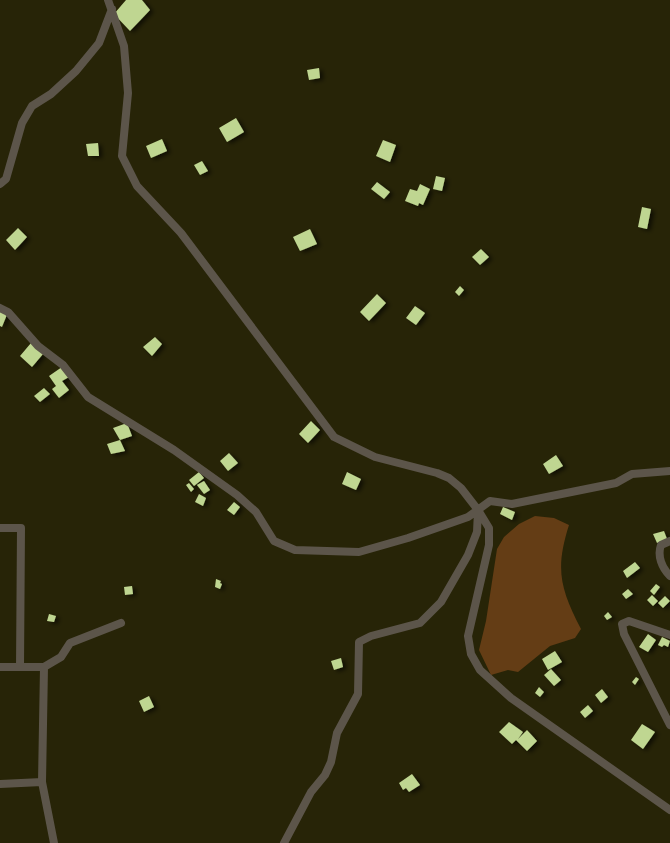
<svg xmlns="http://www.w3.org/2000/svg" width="670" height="843" viewBox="0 0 670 843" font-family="Roboto,sans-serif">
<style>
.forest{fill:#643d15}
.building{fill:#bfd691;filter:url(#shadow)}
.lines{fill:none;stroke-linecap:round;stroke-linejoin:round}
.minor{stroke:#5c554a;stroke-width:8}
</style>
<defs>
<filter id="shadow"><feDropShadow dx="3.5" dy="2" stdDeviation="2" flood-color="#0009"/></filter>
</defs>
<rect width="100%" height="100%" fill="#272407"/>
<path class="forest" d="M535,516L554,518L569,525C555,569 560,588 581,629L575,638L550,646L518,672L508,670L491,675L479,650L486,621L497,549L504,537L519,524Z"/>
<path class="building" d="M126,0H142L150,10L130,31L114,14Z
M319,68L320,78L309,80L307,70Z
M236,118L244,132L227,142L219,128Z
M162,139L167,151L151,158L146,146Z
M383,140L396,145L390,162L376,156Z
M98,143L99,156H88L86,144Z
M202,161L208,171L200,175L194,165Z
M436,176L445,178L442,191L433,189Z
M377,182L390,192L384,199L371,189Z
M420,184L430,189L423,205L419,203L418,206L405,201L410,189L417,191Z
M642,207L651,209L647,229L638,227Z
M18,228L27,237L15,250L6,240Z
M310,229L317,244L300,251L293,237Z
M481,249L489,257L480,265L472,257Z
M460,286L464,290L459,296L455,292Z
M377,294L386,303L369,321L360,312Z
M415,306L425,313L416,325L406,318Z
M0,308L8,312L2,327L0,326Z
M155,337L162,344L152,356L143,347Z
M31,343L43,354L32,367L20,356Z
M62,367L69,377L62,381L69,390L59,398L52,389L56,386L49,376Z
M44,388L50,394L40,402L34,396Z
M311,421L320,430L308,443L299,434Z
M127,423L132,436L120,440L125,451L111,454L107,444L120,440L113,428Z
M229,453L238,463L228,471L220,461Z
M556,455L563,466L549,474L543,464Z
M199,472L204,478L194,486L189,480Z
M347,472L361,479L356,490L342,484Z
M204,481L210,490L204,494L197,485Z
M189,483L194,489L191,492L186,485Z
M199,494L206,498L203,506L195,502Z
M234,502L240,507L234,515L227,510Z
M503,507L515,512L512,520L500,514Z
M664,531L667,539L657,543L653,534Z
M635,562L640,568L627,578L623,571Z
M216,579L221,581L220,583L222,584L220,589L215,587Z
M656,584L660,587L654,595L650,591Z
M132,586L133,594L125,595L124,587Z
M628,589L633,594L626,599L622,594Z
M652,595L658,601L653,606L647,600Z
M665,596L670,601L663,608L658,603Z
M608,612L612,617L607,620L604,616Z
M49,614L56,616L54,622L47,621Z
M648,634L656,640L648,652L639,647Z
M662,637L670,641L668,647L664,645L662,647L658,645Z
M555,651L562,662L548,670L542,659Z
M341,658L343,667L334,670L331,661Z
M551,669L561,680L554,686L544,675Z
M636,677L639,679L635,685L632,682Z
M539,687L544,692L540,697L535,693Z
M602,689L608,697L601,703L595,695Z
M149,696L154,707L144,712L139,701Z
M588,705L593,711L585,718L580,712Z
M509,722L523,732L518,739L527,730L537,741L527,751L516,740L512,744L499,732Z
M642,724L655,732L643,749L631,740Z
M412,774L420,785L409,792L406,788L403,790L399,783Z"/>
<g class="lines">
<path class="minor" d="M108,0L124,46L128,93L122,156L137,186L181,233L334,437L375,457L437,473L449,478L461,488L478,510L489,528V545L468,636L471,654L480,670L511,698L670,810
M0,184L6,179L22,123L32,106L51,94L76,71L99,43L112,9
M0,308L8,312L38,346L63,365L88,397L174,450L237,495L256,512L274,541L295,550L359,552L408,538L468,517L490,501L512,504L616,483L632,474L670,471
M0,528H21L20,667
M670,541L661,545C657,556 662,568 670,576
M670,635L629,621L622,624L624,634L670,725
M0,667H44
M0,784L42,782
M54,843L42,782L44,667L61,657L70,643L121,623
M284,843L311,792L325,775L331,762L337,733L358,694L359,642L371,636L420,623L441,602L468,555L477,532L478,511"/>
</g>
</svg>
